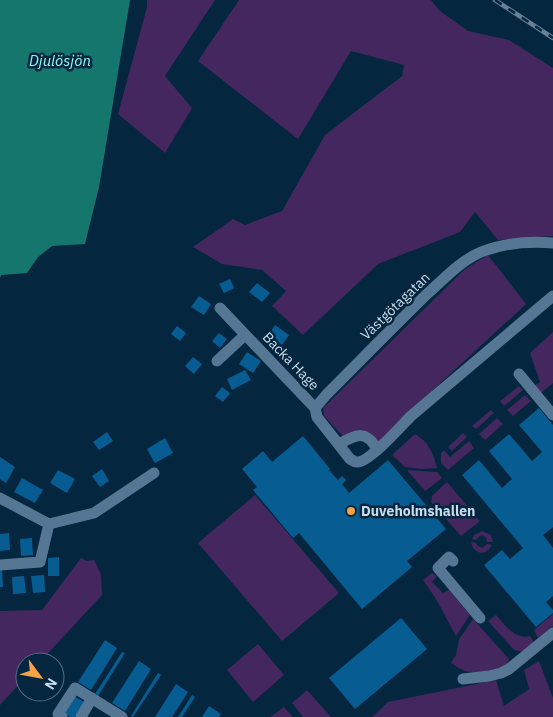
<svg xmlns="http://www.w3.org/2000/svg" width="553" height="717" viewBox="0 0 553 717" font-family="'IBM Plex Sans',sans-serif">
<style>
.green{fill:#43275e}
.water{fill:#15766d}
.building{fill:#075c92}
.lines{fill:none;stroke-linecap:round;stroke-linejoin:round}
.minor{stroke:#557794;stroke-width:11}
.rail-casing{stroke:#678095;stroke-width:4.5}
.rail{stroke:#05263f;stroke-width:2.5;stroke-dasharray:8;stroke-linecap:butt}
.poi-dot{fill:#f6a246;stroke:#05263f;stroke-width:2}
.labels{text-anchor:middle;dominant-baseline:central;stroke-width:5;stroke-linejoin:round;paint-order:stroke}
.street-label{font-size:14px;fill:#cbdded;stroke:#05263f}
.poi-label{font-size:14px;font-weight:bold;fill:#cbdded;stroke:#05263f;text-anchor:start}
.water-label{font-size:15px;font-style:italic;fill:#8efbee;stroke:#05263f}
</style>
<rect width="100%" height="100%" fill="#05263f"/>
<path class="green" d="M147,0H215L165,76L192,108L165,153L118,114L147,7Z
M239,0H431L440,11L468,31L509,40L553,68V236L498,240L475,212L460,232L378,264L303,335L272,306L286,291L262,270L222,264L193,247L233,219L245,225L282,211L325,135L402,76L404,65L351,51L298,139L198,61Z
M488,255L526,304L408,413L379,444C368,426 360,430 343,436L324,416L323,408L465,269Z
M553,332V383L541,393L534,386L540,382L530,353Z
M519,386L523,390L504,406L500,401Z
M525,395L531,401L513,416L507,410Z
M491,410L494,413L476,429L472,426Z
M497,418L503,424L485,440L479,434Z
M463,433L467,437L452,451L448,447Z
M415,434C429,442 433,453 437,468L421,469L405,467L392,455Z
M469,441L474,448L448,470L441,463V453L444,450L450,457Z
M407,470L437,472L442,478L425,491Z
M447,482L480,521L461,536L431,502L432,496Z
M255,495L339,593L282,641L198,543Z
M482,531L491,535L493,542H487L486,537L481,535L476,540L472,539L474,535Z
M471,542L476,543L478,546L482,548L487,544L492,545C487,553 480,556 473,548Z
M81,558L87,561L94,560L101,574L102,595L40,662H25V678L0,705V611L42,610Z
M432,573L437,576L432,582L443,593L449,590L470,615L456,636L436,599L423,580Z
M553,614V626L538,638L534,630Z
M496,615C505,625 515,640 530,636L534,642L523,652L514,650L488,621Z
M473,619L509,659L507,664C497,670 477,674 466,671C461,670 455,665 451,663L456,655L459,639Z
M258,644L284,675L253,702L227,670Z
M539,661L553,698V717H372L388,702L496,680L504,706L529,689L524,670Z
M307,690L331,717H303L292,703Z
M284,707L293,717H270Z"/>
<path class="water" d="M0,0H130L99,187L85,244L52,246L38,257L27,273L1,275L0,278Z"/>
<path class="building" d="M230,279L234,288L224,293L219,284Z
M257,283L270,293L262,302L249,292Z
M199,296L211,304L204,315L191,307Z
M275,325L289,335L282,345L268,336Z
M177,326L186,333L180,341L171,334Z
M219,333L227,339L220,348L212,341Z
M247,352L261,361L253,373L239,364Z
M193,357L202,364L194,374L185,366Z
M245,370L251,380L232,390L227,379Z
M222,387L230,393L223,402L215,396Z
M539,408L553,425V527L543,535L553,548V596L546,602L553,610V613L536,627L484,565L502,550L510,559L523,548L462,475L479,460L502,488L512,479L489,451L509,434L532,461L542,452L519,425Z
M107,432L113,441L99,450L93,442Z
M303,436L330,469L329,470L338,480L342,476L346,480L342,484L349,493L388,460L446,529L407,561L412,567L362,609L299,533L293,538L253,490L257,487L242,469L263,451L272,462Z
M165,438L173,453L155,463L147,449Z
M0,457L15,467L6,483L0,479Z
M102,469L109,481L100,487L92,476Z
M58,470L75,479L67,493L50,483Z
M22,478L43,490L35,503L14,492Z
M9,533L10,550L0,551V534Z
M32,538L33,555L21,556L20,539Z
M59,557V576H48V558Z
M0,570H2L3,587H0Z
M44,575L45,592L33,593L31,576Z
M24,576L26,593L13,594L12,577Z
M401,618L427,649L355,709L329,678Z
M105,640L117,648L91,690L78,682Z
M122,652L125,653L98,696L95,694Z
M139,661L151,669L125,711L112,703Z
M158,673L161,675L133,717L131,716Z
M176,684L188,692L172,717H155Z
M192,695L195,697L182,717H178Z
M74,696L84,702L75,717H70L63,713Z
M209,706L221,714L219,717H202Z"/>
<g class="lines">
<path class="minor" d="M553,243C529,241 504,243 481,252C460,261 444,279 427,294C393,327 360,361 327,394L315,408L317,417L350,459C352,460 354,462 357,462C369,463 402,425 411,416L553,296
M220,308L315,408
M217,361L245,335
M519,374L553,415
M339,444C357,434 366,430 377,449
M0,498L49,524L94,513L154,473
M453,561L449,557L438,568L480,618
M0,565L40,562L49,524
M463,679L489,676L501,673L509,669L553,633
M62,717L58,714L75,688L122,717
M81,717L92,698"/>
<g class="rail-casing">
<path id="rail" d="M495,0L553,38"/>
</g>
<use href="#rail" class="rail"/>
</g>
<circle class="poi-dot" cx="351" cy="511" r="5"/>
<g class="labels">
<g class="street-label">
<text transform="translate(395 306) rotate(-44)">Västgötagatan</text>
<text transform="translate(291 361) rotate(46)">Backa Hage</text>
</g>
<g class="poi-label">
<text x="361" y="511">Duveholmshallen</text>
</g>
<g class="water-label">
<text x="60" y="60">Djulösjön</text>
</g>
</g>
<g transform="translate(40 677) rotate(122)"><circle r="24" fill="#05263f" stroke="#546f85"/>
<path d="M0-4L9 19L0 12L-9 19Z" fill="#f6a246"/>
<text y="-8" font-size="14" font-weight="bold" text-anchor="middle" fill="#cbdded">N</text>
</g>
</svg>
